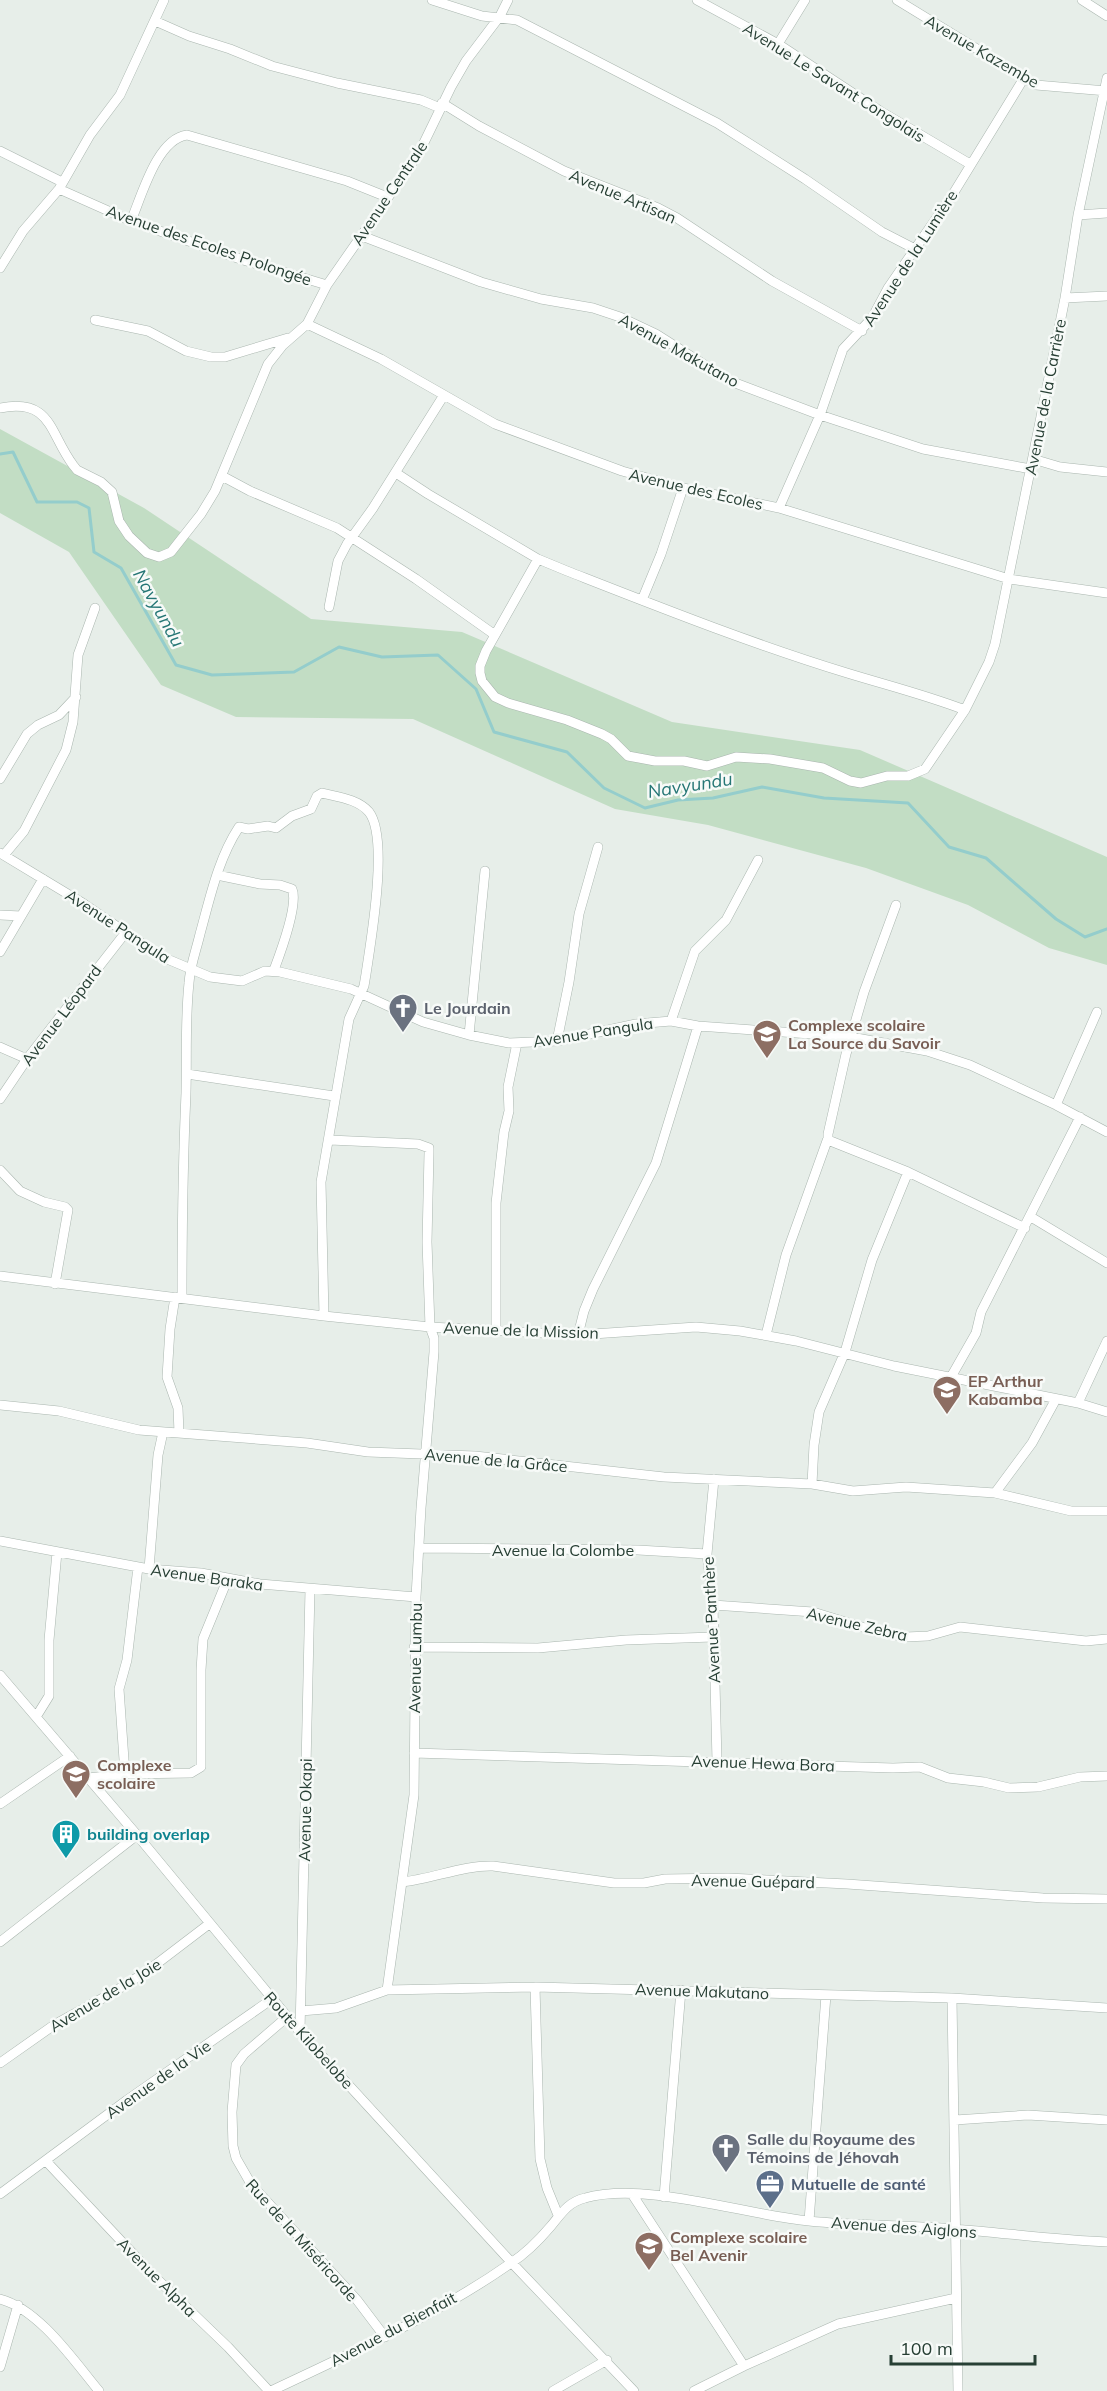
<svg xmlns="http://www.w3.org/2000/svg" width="1107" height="2391" viewBox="0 0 1107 2391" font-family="Mulish,sans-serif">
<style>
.green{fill:#c2ddc4}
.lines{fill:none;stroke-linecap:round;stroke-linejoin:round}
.stream{stroke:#94cdcc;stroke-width:3}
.minor-casing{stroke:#aab6af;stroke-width:10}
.minor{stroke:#fff;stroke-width:9}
.labels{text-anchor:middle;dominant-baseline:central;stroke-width:5;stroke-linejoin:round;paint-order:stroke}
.street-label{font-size:16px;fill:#273f34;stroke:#f7faf8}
.worship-label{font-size:16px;font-weight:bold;fill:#5b616d;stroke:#f7faf8;text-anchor:start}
.education-label{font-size:16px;font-weight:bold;fill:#785e54;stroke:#f7faf8;text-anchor:start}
.culture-label{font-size:16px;font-weight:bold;fill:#0d838f;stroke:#f7faf8;text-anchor:start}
.service-label{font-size:16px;font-weight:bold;fill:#4e5e75;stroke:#f7faf8;text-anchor:start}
.water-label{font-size:18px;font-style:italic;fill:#257675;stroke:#f7faf8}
</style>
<rect width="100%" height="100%" fill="#e7eee9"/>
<path class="green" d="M0,429L144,508L311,619L462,632L672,722L860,750L1107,857V965L1049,948L968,905L866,868L708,825L615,809L413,719L236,717L161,685L69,552L0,513Z"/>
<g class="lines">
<path class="stream" d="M0,454L13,452L37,502H77L89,508L94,552L121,568L176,665L212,675L294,672L339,647L382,657L438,655L476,689L494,732L567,752L604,788L645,808L678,800L713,798L762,787L824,798L908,803L949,847L986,858L1056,919L1085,937L1107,929"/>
<g class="minor-casing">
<path id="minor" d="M432,0L482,16L517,20L717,123L805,179L882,232L915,249
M697,0L778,44L880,111L970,164
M897,0L1036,85L1107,91
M1082,0L1107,16
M155,21L189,36L230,49L272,66L337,83L421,100L440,108
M778,44L805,0
M442,103L479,126L564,171L658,208L677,218L772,281L862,331
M0,151L62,182
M59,189L131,221L243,260L327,285
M1078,215L1107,213
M131,221C142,195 157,139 187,135L347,181L387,197
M362,236L481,282L541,299L593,308L620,317L656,334L730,381L820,415L923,449L1031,469
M0,268L23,231L59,189L90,135L120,95L164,0
M1065,298L1107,296
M95,320L148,331L186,351L211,357H225L288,338
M307,324L381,359L495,424L622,471L683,488L779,508L1009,579L1107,593
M0,408C52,398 49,433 73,465L77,470L101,482L112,492L119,521L129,536L147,553L159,557L171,552L201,514L215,491L268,364L283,345L307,324L327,285L419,153L451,87L466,61L500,16L508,0
M1033,459L1060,467L1107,472
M396,473L428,494L538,559L567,571C659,607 752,644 847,673C886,685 926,695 965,710
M222,476L250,491L337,528L416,579L495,635
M779,508L820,415L843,349L872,318L888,288L953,194L1024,78
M538,559L486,651L480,666V673L482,681L495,697L508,703L567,720L602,734L611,739L628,756L655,761H684L707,766L736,757L770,759L823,768L850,781L861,783L887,776H908L925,769L965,710L989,662L995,644L1065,298L1078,215L1107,78
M642,600L661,554L683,488
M329,607L338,561L347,544L373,508L444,395
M0,779L27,734L38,725L59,715L76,697
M0,853L81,902L160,956L210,977L242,981L265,971L280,972L351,989L423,1022L469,1035L509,1043L557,1041L636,1024L671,1021L698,1026L851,1037L927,1051L970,1065L1056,1105L1107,1132
M4,855L24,831L66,750L73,722L78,655L95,608
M217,875L260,884L280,885L292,889C299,904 280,954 274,970
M896,905L864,992L846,1054L828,1134V1140L908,1172L1025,1228
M0,915L21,916
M0,952L43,879
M671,1021L695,951L726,920L758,860
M469,1035L485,871
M557,1041L569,982L579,914L598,847
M0,1047L27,1059
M187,1074L334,1096
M0,1099L27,1059L126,932
M1056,1105L1097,1012
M330,1140L418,1144L429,1148V1153L427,1242L430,1327L434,1338V1352L421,1508L416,1597L414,1795L387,1990
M0,1170L20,1191L44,1202L65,1207L68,1210L55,1284
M1031,1217L1107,1263
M0,1276L324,1316L430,1327L578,1335L696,1327L740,1331L796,1341L894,1366L1078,1403L1107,1412
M175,1297L170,1329L167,1377L178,1408L179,1433
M182,1298C182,1230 183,1161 186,1093C187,1056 185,1020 189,983C190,966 196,951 200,934C210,898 218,859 239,827L248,829L268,826L276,828L292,816L311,809L317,796L322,793C338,797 358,799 369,812C389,838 371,940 366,974L364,986L349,1019L321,1182L324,1316
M496,1329V1203L504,1132L509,1111L508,1087L517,1043
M578,1335L584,1311L593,1289L656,1163L698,1026
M766,1335L786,1255L828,1138
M951,1377L976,1333L981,1312L1080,1117
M1078,1403L1107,1341
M0,1405L59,1411L139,1430L307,1443L368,1452L475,1456L664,1477L812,1484L853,1491L906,1487L995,1493L1071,1511H1107
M714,1479L707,1554L713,1605L717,1761
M812,1484L814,1445L819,1412L845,1352L872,1260L908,1172
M995,1493L1032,1443L1056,1399
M0,1541L149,1569L201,1573L260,1584L416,1597
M419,1548L638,1550L707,1554
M149,1569L158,1455L163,1432
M713,1605L813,1612L875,1631L906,1637L928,1636L960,1627L1086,1641L1107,1639
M414,1647L538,1648L626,1640L713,1637
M0,1675L137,1835L300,2032L512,2263L634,2391
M36,1717L49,1696V1640L57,1552
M414,1753L893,1768L920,1767L948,1778L984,1782L1009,1788L1038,1787L1080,1777L1107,1776
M125,1774L191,1773L201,1767V1670L203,1639L228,1578
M88,1778L125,1774L119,1689L127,1660L138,1567
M0,1804L70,1756
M402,1882C432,1879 464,1865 493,1866L614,1883H644L665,1879L728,1878L847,1884L1043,1898L1107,1899
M0,1942L137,1835
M535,1987L540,2159L547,2188L558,2215
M952,1998L958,2391
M301,2011L336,2008L387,1990L535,1987L952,1998L1107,2008
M287,2017L244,2054L236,2065L232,2112L233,2146L236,2158L251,2184L357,2300L385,2337
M300,2032L310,1589
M0,2063L54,2025L112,1993L146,1972L209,1924
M955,2120L1028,2115L1107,2120
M46,2161L154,2276L228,2347L269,2391
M0,2194L127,2100L272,1999
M632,2194L744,2366
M664,2197L681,1990
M809,2221L826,1995
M0,2299C39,2309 74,2361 99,2391
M0,2367L18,2305
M271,2391C353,2352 437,2315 511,2263C525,2254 540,2239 551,2226C561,2214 568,2202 585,2198C646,2181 745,2215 809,2221C857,2226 905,2225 954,2229C1005,2233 1056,2240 1107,2242
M553,2391L607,2360
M694,2391L744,2366L838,2324L956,2298"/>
</g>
<use href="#minor" class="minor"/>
</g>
<defs>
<g id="church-pin" transform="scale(1.5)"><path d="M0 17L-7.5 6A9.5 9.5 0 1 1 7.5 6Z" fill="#6b7280" stroke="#f7faf8"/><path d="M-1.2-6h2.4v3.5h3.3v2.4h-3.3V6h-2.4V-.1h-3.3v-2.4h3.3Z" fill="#fff"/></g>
<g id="school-pin" transform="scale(1.5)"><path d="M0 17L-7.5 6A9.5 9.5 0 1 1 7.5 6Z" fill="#8d6e63" stroke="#f7faf8"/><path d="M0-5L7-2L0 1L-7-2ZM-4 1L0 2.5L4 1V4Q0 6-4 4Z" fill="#fff"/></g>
<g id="building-pin" transform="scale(1.5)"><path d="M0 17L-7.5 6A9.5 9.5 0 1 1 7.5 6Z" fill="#0f9aa8" stroke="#f7faf8"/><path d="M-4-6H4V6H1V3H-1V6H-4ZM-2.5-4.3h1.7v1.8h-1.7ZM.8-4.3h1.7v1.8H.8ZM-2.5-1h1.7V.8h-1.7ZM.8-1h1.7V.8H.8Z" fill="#fff"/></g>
<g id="office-pin" transform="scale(1.5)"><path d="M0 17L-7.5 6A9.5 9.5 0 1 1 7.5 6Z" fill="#5c6f8a" stroke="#f7faf8"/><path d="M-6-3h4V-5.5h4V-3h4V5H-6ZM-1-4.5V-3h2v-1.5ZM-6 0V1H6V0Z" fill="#fff"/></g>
</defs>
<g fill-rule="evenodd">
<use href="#church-pin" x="403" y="1008"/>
<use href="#school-pin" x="767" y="1034"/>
<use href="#school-pin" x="947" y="1390"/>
<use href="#school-pin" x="76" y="1774"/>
<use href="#building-pin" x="66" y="1834"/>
<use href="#church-pin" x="726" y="2148"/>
<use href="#office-pin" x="770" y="2184"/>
<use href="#school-pin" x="649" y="2246"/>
</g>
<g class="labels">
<g class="street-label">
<text transform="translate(982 51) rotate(30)">Avenue Kazembe</text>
<text transform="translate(834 82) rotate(32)">Avenue Le Savant Congolais</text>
<text transform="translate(389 193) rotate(-56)">Avenue Centrale</text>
<text transform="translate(623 196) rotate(23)">Avenue Artisan</text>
<text transform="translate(209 245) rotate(19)">Avenue des Ecoles Prolongée</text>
<text transform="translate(910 258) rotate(-57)">Avenue de la Lumière</text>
<text transform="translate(679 350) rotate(29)">Avenue Makutano</text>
<text transform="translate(1045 397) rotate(-79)">Avenue de la Carrière</text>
<text transform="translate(696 489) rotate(13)">Avenue des Ecoles</text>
<text transform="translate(118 926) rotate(33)">Avenue Pangula</text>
<text transform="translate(61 1015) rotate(-53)">Avenue Léopard</text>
<text transform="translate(593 1032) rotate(-9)">Avenue Pangula</text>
<text transform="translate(521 1330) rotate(2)">Avenue de la Mission</text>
<text transform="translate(496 1460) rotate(5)">Avenue de la Grâce</text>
<text x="563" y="1550">Avenue la Colombe</text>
<text transform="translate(207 1577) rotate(8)">Avenue Baraka</text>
<text transform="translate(711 1620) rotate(-93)">Avenue Panthère</text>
<text transform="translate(857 1624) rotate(13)">Avenue Zebra</text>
<text transform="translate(415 1658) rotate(-89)">Avenue Lumbu</text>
<text transform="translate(763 1763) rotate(2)">Avenue Hewa Bora</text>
<text transform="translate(305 1810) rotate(-89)">Avenue Okapi</text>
<text transform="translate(753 1881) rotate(1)">Avenue Guépard</text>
<text transform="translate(702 1991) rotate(2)">Avenue Makutano</text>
<text transform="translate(105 1995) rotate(-31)">Avenue de la Joie</text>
<text transform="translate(309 2040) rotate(48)">Route Kilobelobe</text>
<text transform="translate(158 2079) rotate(-35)">Avenue de la Vie</text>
<text transform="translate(904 2227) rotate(4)">Avenue des Aiglons</text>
<text transform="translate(302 2240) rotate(48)">Rue de la Miséricorde</text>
<text transform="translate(157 2277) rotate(45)">Avenue Alpha</text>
<text transform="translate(393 2329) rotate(-28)">Avenue du Bienfait</text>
</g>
<g class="worship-label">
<text x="424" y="1008">Le Jourdain</text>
<text x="747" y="2139">Salle du Royaume des<tspan x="747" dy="18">Témoins de Jéhovah</tspan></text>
</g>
<g class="education-label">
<text x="788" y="1025">Complexe scolaire<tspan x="788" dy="18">La Source du Savoir</tspan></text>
<text x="968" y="1381">EP Arthur<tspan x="968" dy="18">Kabamba</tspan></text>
<text x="97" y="1765">Complexe<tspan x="97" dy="18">scolaire</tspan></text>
<text x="670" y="2237">Complexe scolaire<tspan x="670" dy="18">Bel Avenir</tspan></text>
</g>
<g class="culture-label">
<text x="87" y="1834">building overlap</text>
</g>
<g class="service-label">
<text x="791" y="2184">Mutuelle de santé</text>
</g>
<g class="water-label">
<text transform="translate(159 608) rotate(61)">Navyundu</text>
<text transform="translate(690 785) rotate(-9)">Navyundu</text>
</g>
</g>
<path d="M891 2355v9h144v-9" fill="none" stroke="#273f34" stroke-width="3"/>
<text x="900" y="2355" font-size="18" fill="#273f34" stroke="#f7faf8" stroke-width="4.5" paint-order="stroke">100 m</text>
</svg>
